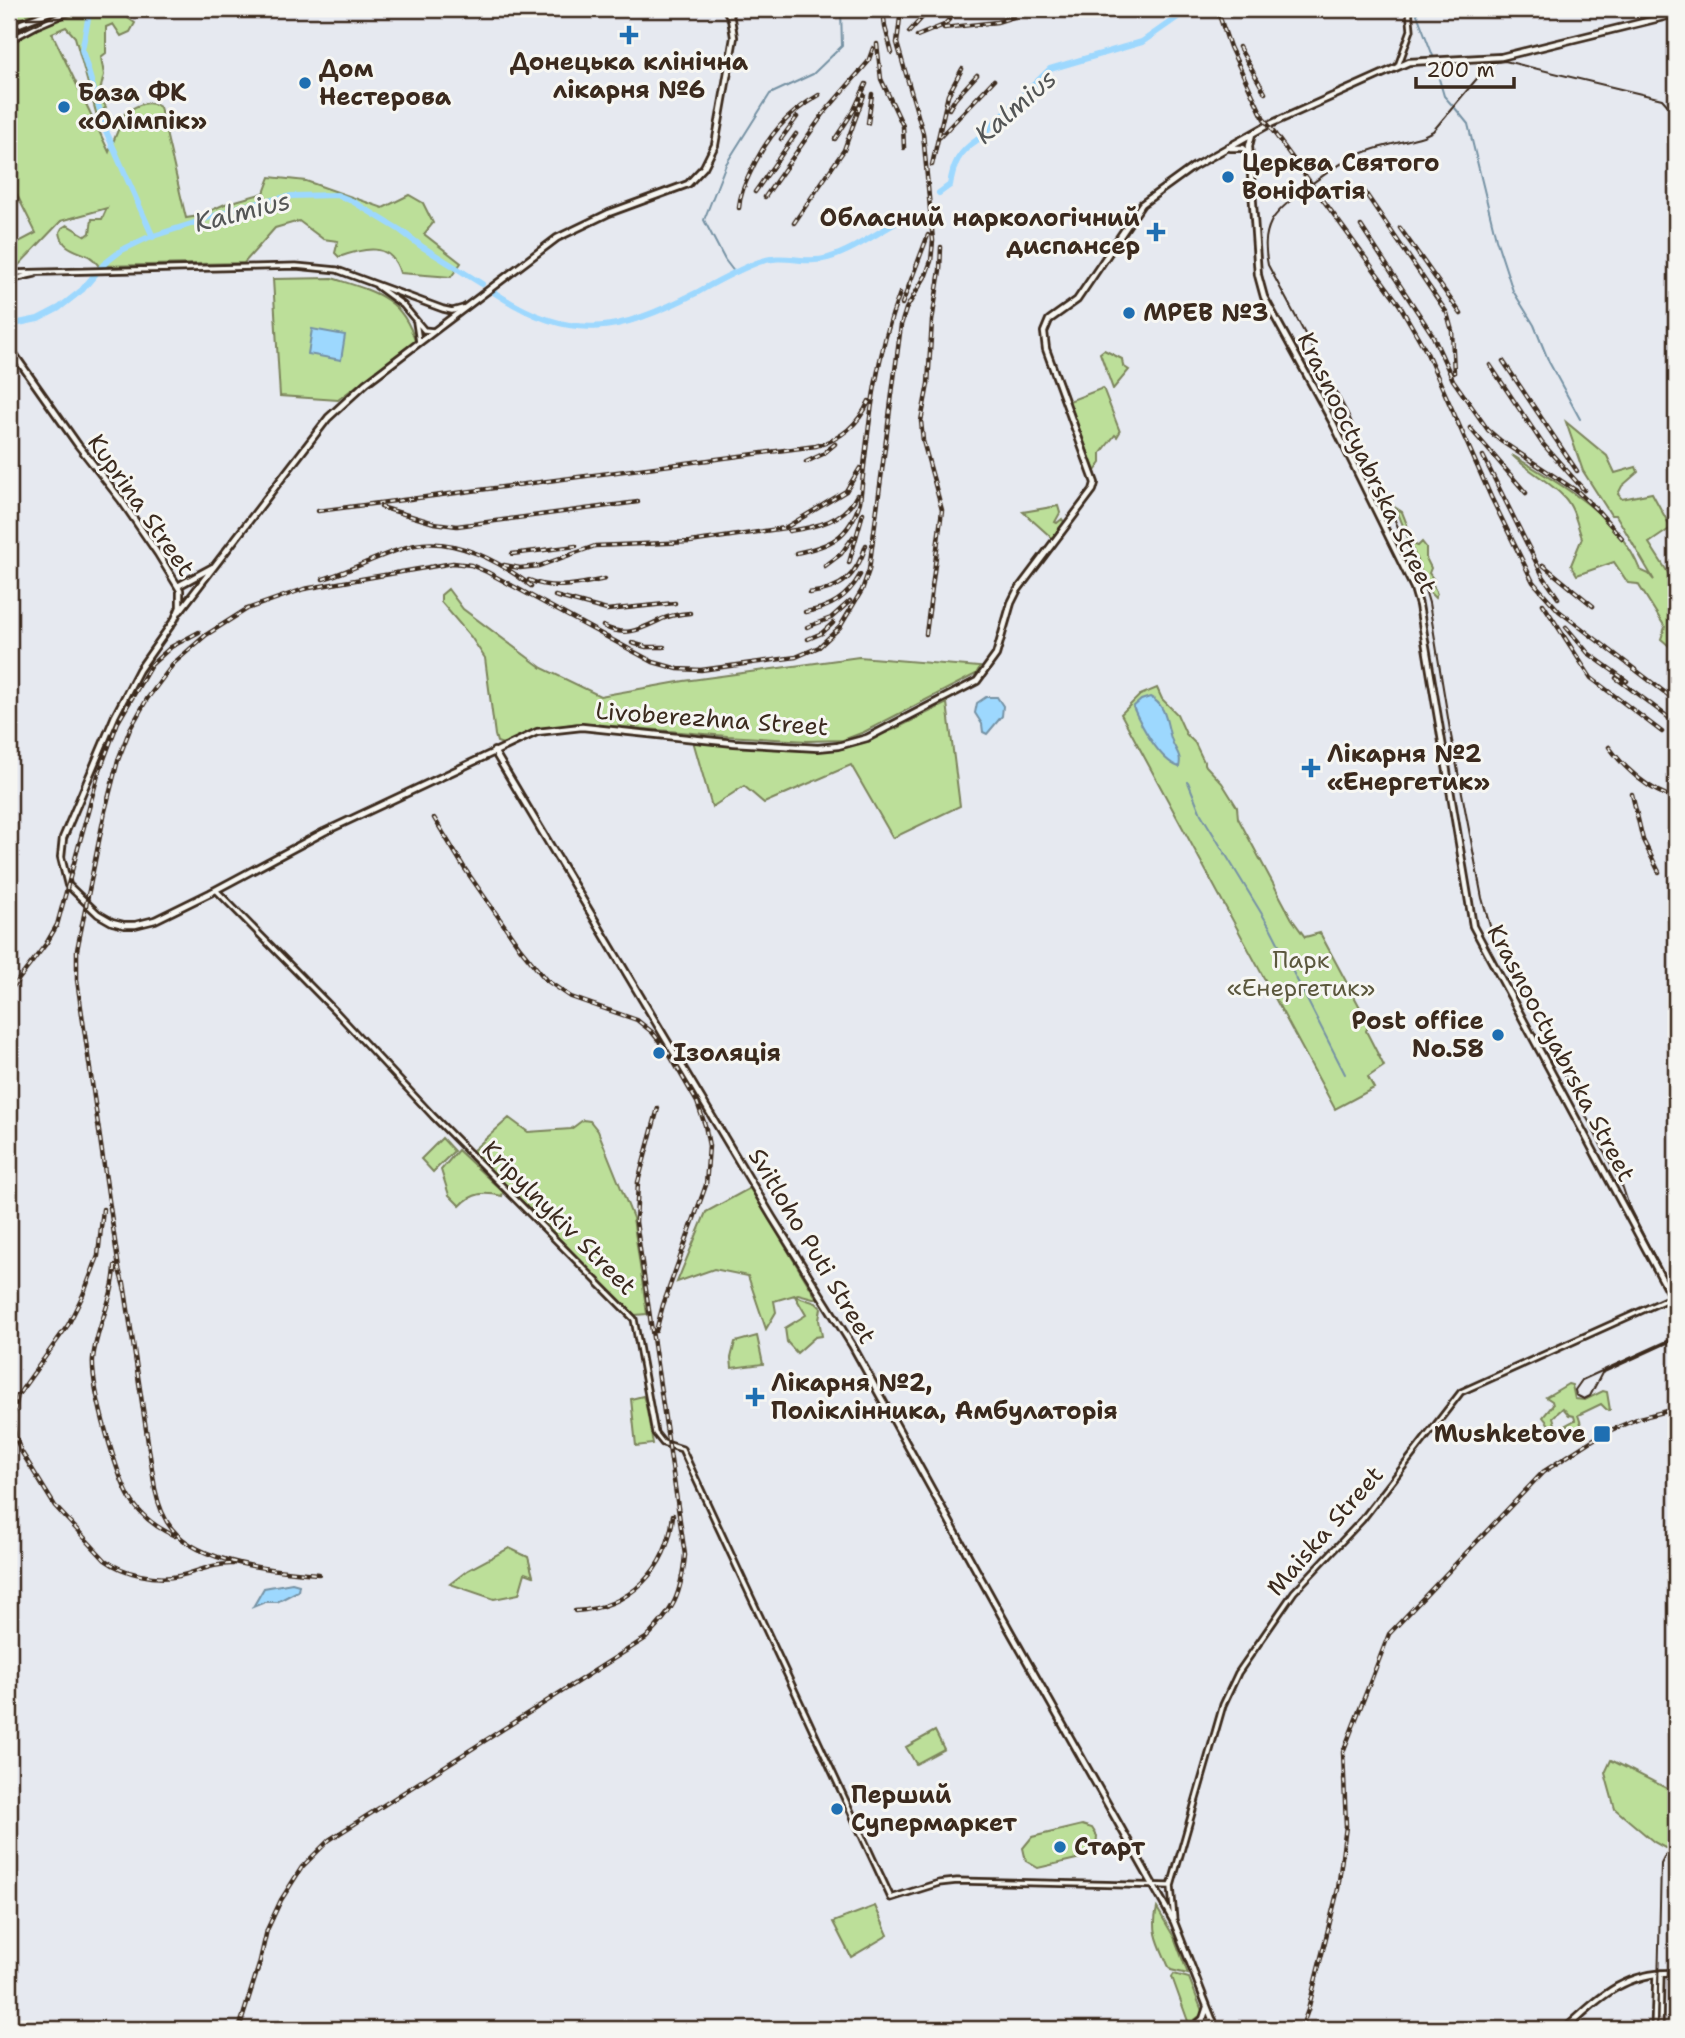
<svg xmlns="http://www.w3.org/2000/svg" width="1685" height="2038" viewBox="0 0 1685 2038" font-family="'Shantell Sans',sans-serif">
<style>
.green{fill:#bcdf99;stroke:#7c845c;stroke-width:2}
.water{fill:#9dd8fe;stroke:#7692a4;stroke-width:2}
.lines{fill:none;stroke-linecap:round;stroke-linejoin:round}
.stream{stroke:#7692a4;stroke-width:2}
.river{stroke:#9dd8fe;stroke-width:6}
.tertiary-casing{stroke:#3b2a1e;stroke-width:9}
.secondary-casing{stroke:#3b2a1e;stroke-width:10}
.tertiary{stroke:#f6f6f2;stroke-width:3.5}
.secondary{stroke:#f6f6f2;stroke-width:4.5}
.tram{stroke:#3b2a1e;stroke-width:2}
.rail-casing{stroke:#3b2a1e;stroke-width:4.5}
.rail{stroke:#f6f6f2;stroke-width:2;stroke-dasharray:5;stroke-linecap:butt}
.poi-dot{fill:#1f6fb2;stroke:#f6f6f2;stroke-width:2.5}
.labels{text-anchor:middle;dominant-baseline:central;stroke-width:6;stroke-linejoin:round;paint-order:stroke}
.poi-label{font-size:24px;font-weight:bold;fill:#3b2a1e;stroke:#f6f6f2;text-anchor:start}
.street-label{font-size:24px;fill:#3b2a1e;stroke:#f6f6f2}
.park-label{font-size:24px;fill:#5b573d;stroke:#f6f6f2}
.water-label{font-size:26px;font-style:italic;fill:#545656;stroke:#f6f6f2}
</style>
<rect width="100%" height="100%" fill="#e6e9f0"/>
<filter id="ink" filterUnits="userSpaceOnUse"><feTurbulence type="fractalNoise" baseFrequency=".0143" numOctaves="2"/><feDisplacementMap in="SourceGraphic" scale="14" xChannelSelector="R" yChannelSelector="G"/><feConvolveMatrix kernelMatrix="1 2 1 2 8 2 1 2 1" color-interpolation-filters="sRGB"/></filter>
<g filter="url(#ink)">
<path class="green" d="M9,9H44L26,15L68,17L96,9H115L135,23L130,32L121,36L113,24L106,27V53L101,57L104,75L99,95L106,107L97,116L75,37L66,27L52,33L109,152L125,113C137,105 148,99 160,107L186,218L199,216L225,204L264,193L270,177L306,181L383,208L409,195L423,203L433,223L424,234L461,263L451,277L400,273C391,241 364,248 339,257L335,253L338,241L323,239L299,221L275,228L244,263L99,266C96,263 94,259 90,257C78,250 62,250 60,232L62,228L67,225L86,236L90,233L92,219H102L107,208L61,221L16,268L9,257V247L36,233L12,185L9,186Z
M332,278C372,291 402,296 415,341L338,400L280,396L273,279Z
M1104,350L1122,359L1123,366L1129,370L1113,389L1100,353Z
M1103,388L1120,432L1117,437L1115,435L1101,453V463L1095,471L1069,401Z
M1566,422L1607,456L1615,473L1636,467L1638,472L1622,486L1618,494L1622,499L1652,493L1671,528L1649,543L1676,585V652L1661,639L1665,627L1638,584L1628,583L1614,562L1577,575L1571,565L1582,538C1577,525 1574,507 1564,497C1549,481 1528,471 1512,455C1561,485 1618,514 1640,570L1649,574L1654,580L1616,515H1611L1583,471Z
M1058,506L1060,513L1055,522L1057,523L1062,519L1064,522L1052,538L1023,512Z
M1396,508L1402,512L1415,545L1418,546L1422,542L1426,547V558L1431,568L1429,573L1434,580L1432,584L1437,594L1435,598L1430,593Z
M448,589L463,609L542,668L600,696L684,681L859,657L980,667L976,674L864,732L843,740L807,741L727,736L577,723L529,732L503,744L497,742L495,735L485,658L471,637L441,602V595Z
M1157,688L1162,699L1177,714L1186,734L1195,743L1206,766L1222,783L1237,807L1238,818L1292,919L1305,937L1320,933L1369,1024L1366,1031L1384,1066L1368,1077L1374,1088L1335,1109L1121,714L1140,695Z
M947,703L960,806L893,838L851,765L764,803L744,786L712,807L693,741L778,749H842L895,729Z
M509,1118L528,1132L571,1129L583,1120L590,1121L598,1131L633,1218L647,1314L635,1315L472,1151Z
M442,1138L454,1151L433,1172L421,1159Z
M458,1150L503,1192L502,1196C485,1192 473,1192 460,1206L449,1195L441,1170Z
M750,1188L817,1299L798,1294L774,1301L776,1312L766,1329L748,1276L714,1269L677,1282L706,1212Z
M795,1296L816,1303L821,1308L819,1320L822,1336L815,1337L797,1353L787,1342L785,1328L806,1315Z
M757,1336L763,1364L732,1368L731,1358L735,1342Z
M1568,1384L1572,1385L1575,1399L1585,1400L1603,1391L1607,1392L1610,1410L1608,1411L1601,1404L1578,1415L1582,1427L1573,1432L1566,1425L1575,1420L1574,1416L1569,1415L1563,1408L1553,1417L1555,1424L1551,1427L1543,1417L1553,1405L1552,1401L1546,1397Z
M643,1396L646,1405L653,1444L636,1446L631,1399Z
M509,1548L528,1557L533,1576L525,1573L519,1594L494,1599L450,1584L468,1570Z
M935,1731L944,1749L916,1764L906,1747Z
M1611,1760L1676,1793V1849L1665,1848L1654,1842L1615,1809L1605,1773Z
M1082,1825L1092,1828L1097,1836L1096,1849L1085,1857L1038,1868L1026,1861L1023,1848L1032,1837Z
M875,1906L888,1935L851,1957L833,1922Z
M1157,1908L1174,1937L1188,1974L1171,1970L1168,1965C1159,1944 1151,1931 1157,1908Z
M1174,1974L1189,1978L1202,2011L1201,2015L1189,2024L1172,1977Z"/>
<path class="water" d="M312,329L345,335L341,360L308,354Z
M986,697H997L1003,706L1002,716L987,734L983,732L982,724L975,713L977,703Z
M1150,697C1168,706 1166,726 1172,741C1176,752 1182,755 1179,767C1159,760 1141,725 1133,707L1141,700Z
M292,1583L299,1585L298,1591L277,1602H265L253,1607L264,1588Z"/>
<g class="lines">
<path class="stream" d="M1415,9L1433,56
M1435,65L1444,96L1452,105
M1455,108L1468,124L1496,239L1513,291L1534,325L1549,362L1580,419
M735,273L725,260L704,220L726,164L770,94L813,74L842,46L841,9
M1188,782L1201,814L1271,929L1345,1074"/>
<path class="river" d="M90,9L82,50L106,131L153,237
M939,193L950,185C953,164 959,152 977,140L1050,69L1142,42L1189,9
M495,293C572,343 617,333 696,293C716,282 737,270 759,262C784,253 805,265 828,258C852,251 877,233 899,221
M9,325L38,319L59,308L82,290L104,264L122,250L147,238L191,224L239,207L291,196L337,195L352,201L400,230L421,246L482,284"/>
<g class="tertiary-casing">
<path id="tertiary" d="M1398,66L1411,30L1409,9
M9,273L296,266L337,270L443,309L452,311L463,308
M9,280L35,274
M377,286L403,305L424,330L433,331
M416,322L419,342
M216,890L337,1013L433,1116L634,1319L655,1433L663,1443L682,1449L891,1898L939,1883L957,1881L1171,1886
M1174,1920L1171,1886L1223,1705L1238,1673L1294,1592L1362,1520L1461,1392L1672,1297
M1654,2029L1656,1975
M1660,2029L1661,1973"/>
</g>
<g class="secondary-casing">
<path id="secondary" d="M9,28L57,9
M9,40L35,26L75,9
M1252,134L1249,146L1258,275L1264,297L1333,423L1414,588L1419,605L1473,926L1676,1305
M1230,148H1243L1250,154
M9,347L78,445L121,500L158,554L180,590V607L175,619L139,670L115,716L63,838L61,857L68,885L98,914L112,922L124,925H135L155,920L210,893L324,832L537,732L582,727L734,743L818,748L838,746L867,738L977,681L996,655L1011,603L1017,591L1093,490L1095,483L1046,349L1044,332L1049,320L1077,300L1142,204L1193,167L1266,126L1409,62L1501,57L1676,14
M178,586L213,567
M180,611L328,418L366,383L557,238L609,213L688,184L704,167L715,145L734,37L731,19L726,9
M494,751L772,1217L852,1345L1010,1631L1174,1922L1216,2029
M1193,2028L1203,2019L1207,2007
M1198,2028L1211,2029
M1190,2029L1213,2020
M1565,2029C1600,1997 1626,1971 1676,1973"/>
</g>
<use href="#tertiary" class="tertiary"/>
<use href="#secondary" class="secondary"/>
<path class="tram" d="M9,37L68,9
M1676,119L1670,108L1662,99L1505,61L1490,63L1433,131L1423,136C1400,143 1372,147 1350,159C1332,168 1279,205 1271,222C1264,236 1265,250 1268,265L1348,414L1424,586L1429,603L1450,730L1482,898L1492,933L1623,1188L1630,1209L1676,1299
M1676,1337L1582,1380L1575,1390L1576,1395L1584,1399L1590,1396L1602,1373L1676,1339
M1657,2029L1661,1864L1666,1854L1676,1852"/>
<g class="rail-casing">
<path id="rail" d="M883,9L885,27L892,53
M1217,9L1230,47L1264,119L1399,304L1426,351L1491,497L1533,582L1559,611L1676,701
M944,28L997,22L1013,17
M909,32L930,9
M917,36L944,25L959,9
M877,44L881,79L903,126L904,148
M1239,47L1265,93
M949,109L955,99L977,75
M868,123L872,94
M940,137L994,80
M781,139L797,117
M835,139L854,110L866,84
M932,165L948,95L962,69
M1362,188L1447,313L1452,331L1454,373
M755,192L796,134
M765,197L824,113L868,62L873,48
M739,208C740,194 745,184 751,171C767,137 786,114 819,95
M794,223L844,150L864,95
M1361,226L1432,334L1453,380L1488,430L1501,441L1578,492L1599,512L1622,538
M1400,228L1461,314
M902,304L928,235
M1503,361L1577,471
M1490,365L1542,443L1584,490
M1470,428L1526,493
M1483,456L1543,576L1558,598
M806,462L823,454L835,444
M381,507L434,523L457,526L638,502
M318,511L816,446C840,440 859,424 869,401
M789,531C816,527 845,521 857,495
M796,553C830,546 849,538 860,502C868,431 874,360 900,293
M512,554L576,546
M849,563L863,513
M504,565L520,568L539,566L595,546L690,542L785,528L846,491L860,468
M1543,565L1593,606
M825,566L841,554L853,537
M323,579C354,570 384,552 415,545C455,537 501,562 531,586
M529,580C554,591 579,584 605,579
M809,593C842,589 856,577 866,545
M555,596L607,610L675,603
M1543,604L1591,678L1662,732
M805,612C830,608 847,598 860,575
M603,626C626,638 641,629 662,619C671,615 680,614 690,613
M807,627L831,618L850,601
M1566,627L1588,653L1627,681
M926,634L942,510L923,441L921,421L928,384L932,321L940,270L941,247
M808,639L822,633L833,623
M632,643L646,647H664
M1616,678L1676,723
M1609,747C1624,768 1650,792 1676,798
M1632,794L1643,840L1659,872
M434,818L465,869L520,948L546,980L571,997L637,1020L652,1032L668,1052L697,1102L705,1125L709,1146L706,1185L663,1305L656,1331
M9,992L46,944L57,925L98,775L118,722L151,665L171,647L199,632
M103,1209L98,1256L83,1295L68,1325L18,1395L13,1416L15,1436L21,1451L55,1506L105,1560C124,1574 156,1581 179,1576C197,1572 214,1563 233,1564
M115,1266C114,1299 96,1327 93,1359C91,1387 117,1480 133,1503C143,1517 159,1529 175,1536
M124,1283L155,1489C158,1503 163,1518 172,1529C200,1564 278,1571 319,1574
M125,1291L119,1269L77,980V950L105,811L118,760L130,729L147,699L174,663L206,635L247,609L304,589L453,563L471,565L487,572L653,662L678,669L701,670L796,657L819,647L840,627L862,590L869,570L901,325L906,309L926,275L931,261L933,241L923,133L897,43L901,9
M9,1495L14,1471L13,1441
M575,1611C630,1608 668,1570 673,1515
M239,2029L259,1965L267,1930L281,1900L302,1867L329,1840L646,1638C674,1610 681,1595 685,1555L636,1222L638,1182L658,1108
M1301,2029L1308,2010L1338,1889L1346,1826L1343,1752L1389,1634L1543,1472L1602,1434L1639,1418L1676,1409"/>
</g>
<use href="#rail" class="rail"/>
</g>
</g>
<g class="poi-dot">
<path d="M625.5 24.5h7v7h7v7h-7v7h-7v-7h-7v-7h7z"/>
<circle cx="305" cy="83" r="7"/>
<circle cx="64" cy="107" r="7"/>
<circle cx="1228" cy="177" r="7"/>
<path d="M1152.5 221.5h7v7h7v7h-7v7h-7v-7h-7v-7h7z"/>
<circle cx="1129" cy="313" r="7"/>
<path d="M1307.5 757.5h7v7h7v7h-7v7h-7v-7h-7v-7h7z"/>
<circle cx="1498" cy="1035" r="7"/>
<circle cx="659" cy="1053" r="7"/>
<path d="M751.5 1386.5h7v7h7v7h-7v7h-7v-7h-7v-7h7z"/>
<rect x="1593" y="1425" width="18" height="18" rx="3.5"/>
<circle cx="837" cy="1809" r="7"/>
<circle cx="1060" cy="1847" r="7"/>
</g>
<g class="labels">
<g class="poi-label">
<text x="629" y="62" text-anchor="middle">Донецька клінічна<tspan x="629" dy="28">лікарня №6</tspan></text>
<text x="319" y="69">Дом<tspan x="319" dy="28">Нестерова</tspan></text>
<text x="78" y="93">База ФК<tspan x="78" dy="28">«Олімпік»</tspan></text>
<text x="1242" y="163">Церква Святого<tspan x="1242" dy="28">Воніфатія</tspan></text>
<text x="1140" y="218" text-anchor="end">Обласний наркологічний<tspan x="1140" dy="28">диспансер</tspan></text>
<text x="1143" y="313">МРЕВ №3</text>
<text x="1327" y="754">Лікарня №2<tspan x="1327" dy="28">«Енергетик»</tspan></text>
<text x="1484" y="1021" text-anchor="end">Post office<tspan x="1484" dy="28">No.58</tspan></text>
<text x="673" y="1053">Ізоляція</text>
<text x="771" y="1383">Лікарня №2,<tspan x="771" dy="28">Поліклінника, Амбулаторія</tspan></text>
<text x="1586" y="1434" text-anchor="end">Mushketove</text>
<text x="851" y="1795">Перший<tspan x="851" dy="28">Супермаркет</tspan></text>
<text x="1074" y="1847">Старт</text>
</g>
<g class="street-label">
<text transform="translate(1367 463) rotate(64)">Krasnooctyabrska Street</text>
<text transform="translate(141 505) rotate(55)">Kuprina Street</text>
<text transform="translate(712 719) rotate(4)">Livoberezhna Street</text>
<text transform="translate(1561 1053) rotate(62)">Krasnooctyabrska Street</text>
<text transform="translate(559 1218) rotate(45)">Kripylnykiv Street</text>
<text transform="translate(812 1246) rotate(59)">Svitloho Puti Street</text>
<text transform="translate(1325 1531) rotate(-49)">Maiska Street</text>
</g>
<g class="park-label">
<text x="1301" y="960">Парк<tspan x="1301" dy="28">«Енергетик»</tspan></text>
</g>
<g class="water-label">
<text transform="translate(1015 106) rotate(-41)">Kalmius</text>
<text transform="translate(242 211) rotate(-14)">Kalmius</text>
</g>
</g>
<rect width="1685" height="2038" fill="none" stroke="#f6f6f2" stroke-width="35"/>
<rect x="18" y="18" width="1650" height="2003" fill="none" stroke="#3b2a1e" stroke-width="2.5" filter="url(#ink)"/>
<path d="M1416 77v10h98v-10" fill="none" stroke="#3b2a1e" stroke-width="3.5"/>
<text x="1426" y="77" font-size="21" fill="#3b2a1e" stroke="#f6f6f2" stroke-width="5" paint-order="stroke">200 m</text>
</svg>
